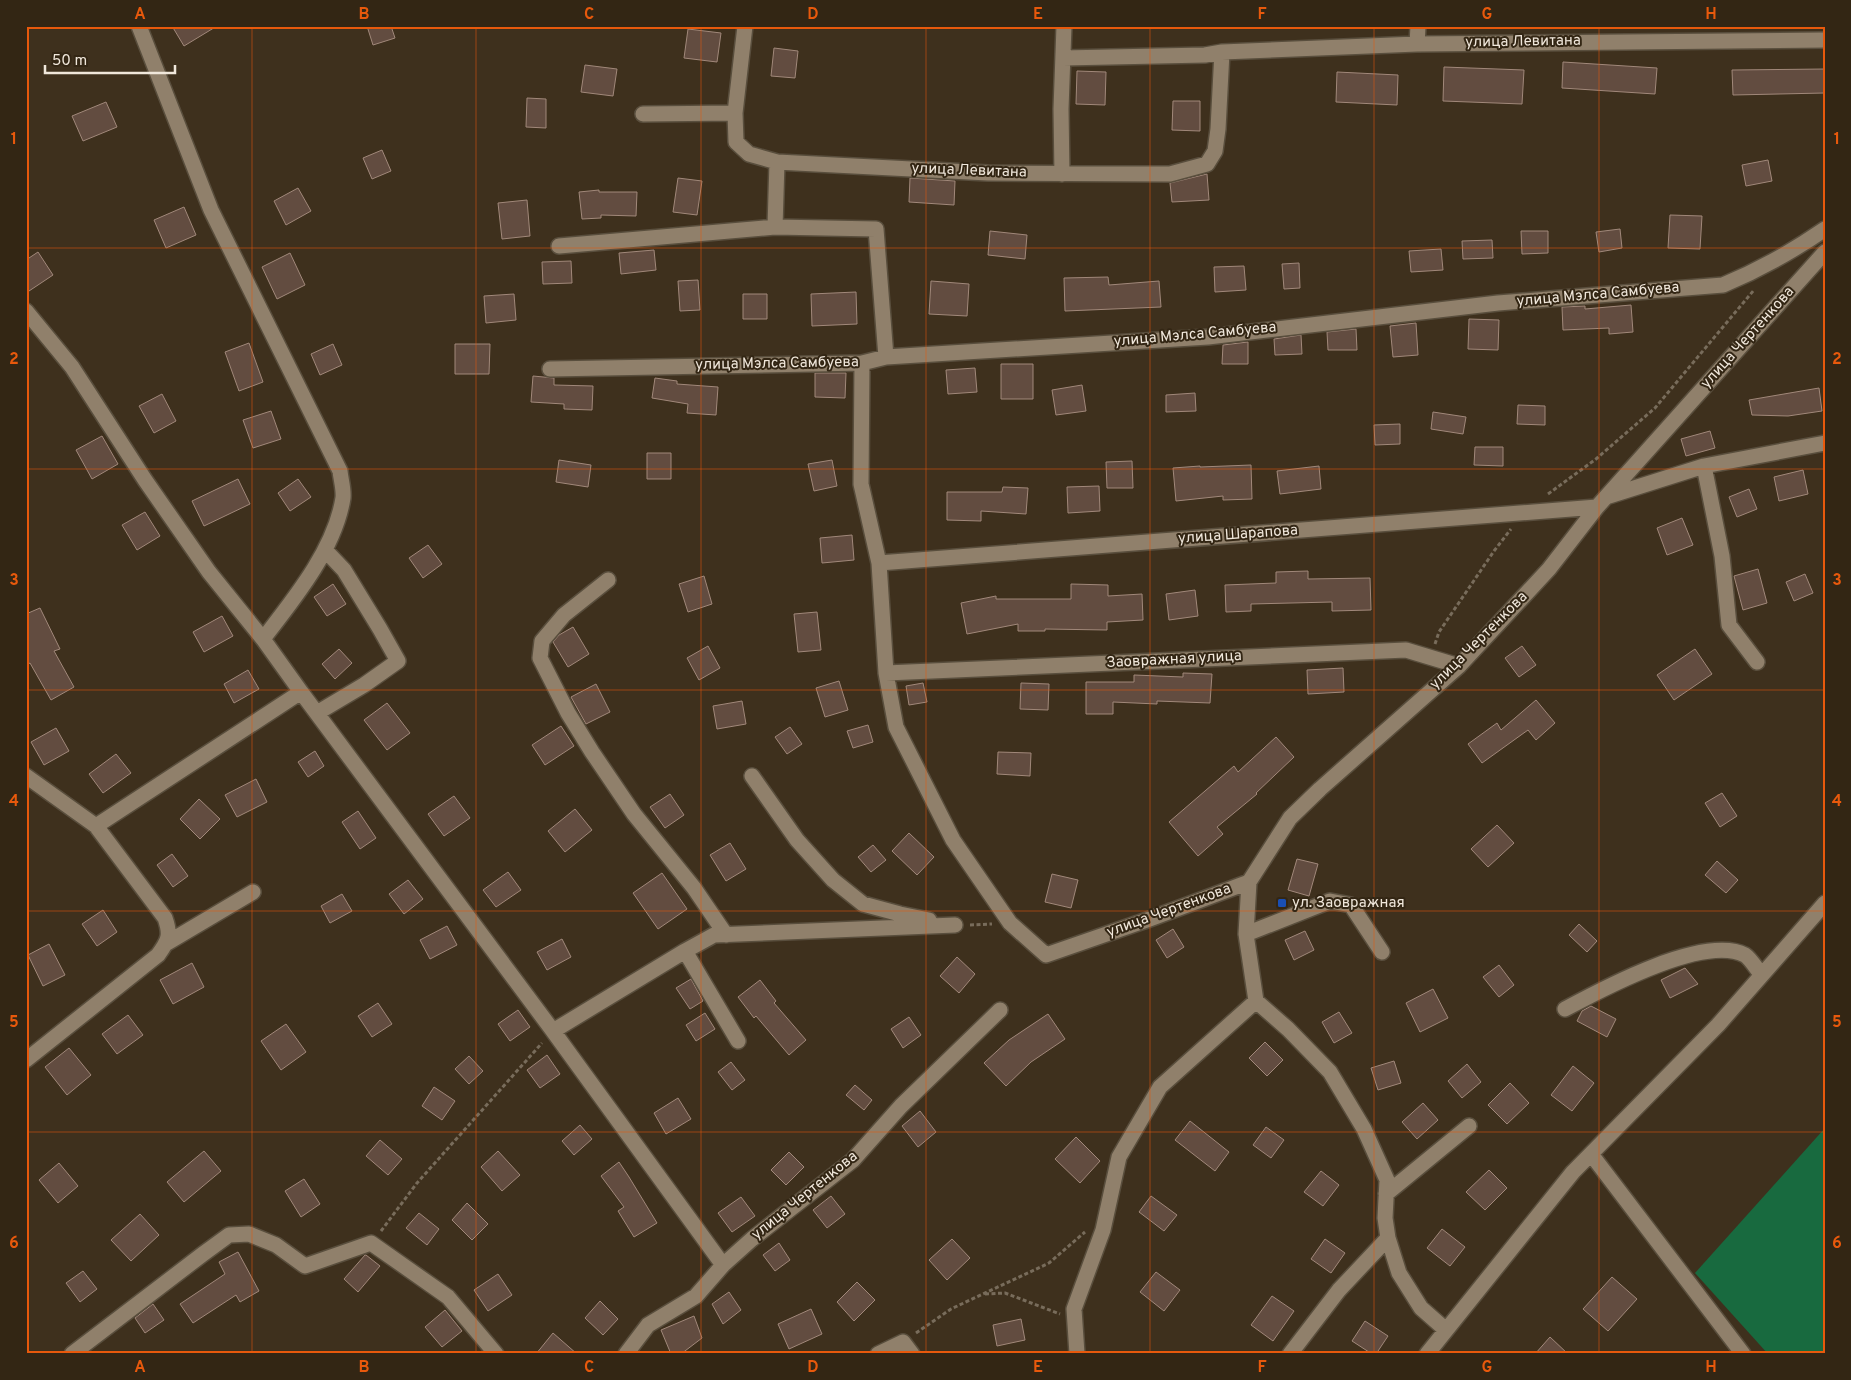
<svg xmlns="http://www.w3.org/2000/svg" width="1851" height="1380" viewBox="0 0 1851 1380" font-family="Overpass,sans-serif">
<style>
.forest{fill:#186a3f}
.building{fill:#624c40;stroke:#a1887a}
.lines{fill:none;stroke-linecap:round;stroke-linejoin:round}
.minor-casing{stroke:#594e3d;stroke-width:18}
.path{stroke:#786c5b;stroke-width:3;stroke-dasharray:4 2.5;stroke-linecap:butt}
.minor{stroke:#90806b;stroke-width:15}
.grid{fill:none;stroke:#e8590c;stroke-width:1;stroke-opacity:0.55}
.transit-dot{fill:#1a4fb4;stroke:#332614;stroke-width:2}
.labels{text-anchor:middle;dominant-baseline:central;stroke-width:4;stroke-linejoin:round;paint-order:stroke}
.street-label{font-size:15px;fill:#f0e7db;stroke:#332614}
.poi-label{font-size:15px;fill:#f0e7db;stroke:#332614;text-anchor:start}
.neatline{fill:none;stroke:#e8590c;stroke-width:2}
.grid-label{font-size:16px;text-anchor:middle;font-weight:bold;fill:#e8590c}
</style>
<rect width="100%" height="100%" fill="#3e301d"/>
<path class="forest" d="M1825,1128V1354H1768L1695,1273Z"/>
<path class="building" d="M172,26H217L184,46Z
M367,26H391L395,38L373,45Z
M688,29L721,33L717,62L684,58Z
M774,48L798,51L795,78L771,76Z
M1563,62L1657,68L1655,94L1562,88Z
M585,65L617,69L613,96L581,92Z
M1444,67L1524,70L1522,104L1443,101Z
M1825,69V93L1733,95L1732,70Z
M1077,71L1106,72L1105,105L1076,104Z
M1337,72L1398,75L1397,105L1336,102Z
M527,98L546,99V128L526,127Z
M1173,101H1200V131L1172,130Z
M106,102L117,127L83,141L72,116Z
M382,150L391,171L372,179L363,158Z
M1768,160L1772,181L1746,186L1742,165Z
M1207,174L1209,200L1172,202L1170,183Z
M678,178L702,181L697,215L673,212Z
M910,178L955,181L954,205L909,202Z
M298,188L311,211L286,225L274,201Z
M599,190V192H637L636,216L601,215V218L582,219L579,192Z
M527,200L530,236L502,239L498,203Z
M184,207L196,235L166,248L154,220Z
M1670,215L1702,216L1700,249L1668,248Z
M1620,229L1622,248L1599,252L1596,232Z
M990,231L1027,235L1025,259L988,255Z
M1521,231H1548V253L1522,254Z
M1492,240L1493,258L1463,259L1462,241Z
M1441,249L1443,270L1411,272L1409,251Z
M654,250L656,270L621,274L619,253Z
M38,252L53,275L26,293V260Z
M290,253L305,285L277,299L262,267Z
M571,261L572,283L543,284L542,262Z
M1299,263L1300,288L1284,289L1282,264Z
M1244,266L1246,290L1215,292L1214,267Z
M1108,277L1109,285L1159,281L1161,307L1065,311L1064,278Z
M698,280L700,310L680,311L678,281Z
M931,281L969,284L967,316L929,314Z
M856,292L857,324L812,326L811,294Z
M514,294L516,320L486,323L484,296Z
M743,294H767V319H743Z
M1631,305L1633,332L1609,334V328L1563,330L1562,307L1585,306V309Z
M1469,319L1499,320L1498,350L1468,349Z
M1416,323L1418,355L1393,357L1390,326Z
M1356,329L1357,350H1328L1327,332Z
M1301,335L1302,354L1275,355L1274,339Z
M1248,342V364H1222L1223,345Z
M249,343L263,382L239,391L225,352Z
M333,344L342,365L320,375L311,354Z
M455,344H490L489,374H455Z
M1001,364H1033V399H1001Z
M975,368L977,392L948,394L946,370Z
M815,373H846L845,398L815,397Z
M533,376L554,378V385L593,386L592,410L564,409V404L531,402Z
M655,378L677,381V384L718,387L716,415L687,413L688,404L652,398Z
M1082,385L1086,411L1056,415L1052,390Z
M1819,388L1822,411L1788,416L1752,415L1749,400Z
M1195,393L1196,411L1166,412V395Z
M162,394L176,421L154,433L139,406Z
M1518,405L1545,406V425L1517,424Z
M271,411L281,439L253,448L243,420Z
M1433,412L1466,417L1463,434L1431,429Z
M1400,424V444L1375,445L1374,425Z
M1710,431L1715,448L1686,456L1681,439Z
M102,436L118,464L92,479L76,450Z
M1475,447H1503V466L1474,465Z
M647,453H671V479H647Z
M559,460L591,465L588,487L556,482Z
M832,460L837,486L814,491L808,464Z
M1132,461L1133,488H1107L1106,462Z
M1251,465L1252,499L1223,500V496L1176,501L1173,468L1200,466V467Z
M1319,466L1321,489L1280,494L1277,471Z
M1803,470L1808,494L1779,501L1774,477Z
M238,479L250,504L204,526L192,501Z
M298,479L311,497L290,511L278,493Z
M1099,486L1100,511L1068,513L1067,487Z
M1003,487L1028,488L1026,514L981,511V521L947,520V492H1002Z
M1749,489L1757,509L1737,517L1729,497Z
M145,512L160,536L137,550L122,525Z
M1682,518L1693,545L1667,555L1657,528Z
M852,535L854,560L822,563L820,538Z
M428,545L442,564L423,578L409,558Z
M1758,569L1767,603L1743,610L1734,576Z
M1308,571V579L1370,578L1371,610L1332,611V602L1251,604V611L1226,612L1225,585L1276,583V572Z
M1805,574L1813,593L1794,601L1786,582Z
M704,576L712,604L688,612L679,584Z
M333,584L346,604L327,616L314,597Z
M1071,584L1108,585V596L1142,594L1143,620L1107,622V630L1045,629V631H1018V624L967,634L961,603L996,596V599H1071Z
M1195,590L1198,616L1169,620L1166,594Z
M40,608L60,649L54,651L74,687L51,700L30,663L26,665V614Z
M817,612L821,650L798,652L794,614Z
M222,616L233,636L204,652L193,632Z
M573,627L589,654L568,667L553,642L559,635Z
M708,646L720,668L699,680L687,658Z
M1522,646L1536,665L1519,677L1505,658Z
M339,649L352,663L335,679L322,664Z
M1695,649L1712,674L1674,700L1657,675Z
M1343,668L1344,692L1308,694L1307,670Z
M248,670L259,689L234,703L224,684Z
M1183,673L1212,674L1210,703L1157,701V704L1113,702V714H1086V682H1134V675L1183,677Z
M839,681L848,710L825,717L816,688Z
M923,683L927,702L909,705L906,686Z
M1021,683L1049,684L1048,710L1020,709Z
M596,684L610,712L586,724L571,697Z
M1536,700L1555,723L1536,740L1528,730L1482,763L1468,744L1497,723L1501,730Z
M742,701L746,724L717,729L713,706Z
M387,703L410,733L387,750L364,720Z
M868,725L873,742L853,748L847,731Z
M561,726L574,746L545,765L532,745Z
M790,727L802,744L787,754L775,737Z
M56,728L69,751L44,765L31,742Z
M1276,737L1294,757L1256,793L1257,794L1217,827L1223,834L1198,856L1169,822L1234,766L1238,772Z
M315,751L324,766L308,777L298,762Z
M998,752L1031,753L1030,776L997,774Z
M116,754L131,773L103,793L89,774Z
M256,779L267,802L237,817L225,795Z
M1722,793L1737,816L1720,827L1705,803Z
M670,794L684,815L665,828L650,807Z
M454,796L470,818L444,836L428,814Z
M199,799L220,819L200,839L180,819Z
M575,809L592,830L565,852L548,831Z
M358,811L376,838L360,849L342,822Z
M1497,825L1514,843L1488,867L1471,849Z
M909,833L934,857L917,875L892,851Z
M730,843L746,869L726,881L710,855Z
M873,845L886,860L871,872L858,857Z
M172,854L188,876L173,887L157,865Z
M1297,859L1318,864L1309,896L1288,890Z
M1717,861L1738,880L1726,893L1705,875Z
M508,872L521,890L496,907L483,890Z
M662,873L687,909L658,929L633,893Z
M1052,874L1078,880L1071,908L1045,902Z
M408,880L423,899L404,914L389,894Z
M342,894L352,911L330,923L321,906Z
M103,910L117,932L97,946L82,924Z
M1579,924L1597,941L1587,952L1569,935Z
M447,926L457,945L430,959L420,940Z
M1173,929L1184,947L1167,958L1156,940Z
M1305,931L1314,950L1294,960L1285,940Z
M562,939L571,957L547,970L537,952Z
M49,944L65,975L43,986L28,955Z
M957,957L975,974L959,993L940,976Z
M192,963L204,987L173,1004L160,980Z
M1499,965L1514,985L1499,997L1483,977Z
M1685,968L1698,984L1670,998L1661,980Z
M691,979L703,1001L690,1009L676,988Z
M760,980L776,1001L774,1003L806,1040L789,1055L756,1016L754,1018L738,997Z
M1433,989L1448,1018L1420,1032L1406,1003Z
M378,1003L392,1024L372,1037L358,1016Z
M1591,1006L1616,1019L1607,1037L1577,1021L1582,1011Z
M518,1010L530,1027L510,1041L498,1024Z
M1339,1012L1352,1033L1334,1043L1322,1022Z
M705,1013L715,1029L696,1041L686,1025Z
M1048,1014L1065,1039L1031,1062L1006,1086L984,1063L1009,1040Z
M128,1015L143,1035L117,1054L102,1034Z
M909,1017L921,1035L903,1048L891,1029Z
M286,1024L306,1052L281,1070L261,1041Z
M1265,1042L1283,1060L1267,1076L1249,1058Z
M69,1048L91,1075L67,1095L45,1067Z
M547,1055L560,1074L540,1088L527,1070Z
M469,1056L483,1071L469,1084L455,1069Z
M1394,1061L1401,1083L1378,1090L1371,1068Z
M731,1062L745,1080L732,1090L718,1072Z
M1467,1064L1481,1082L1462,1098L1448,1081Z
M1573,1066L1594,1083L1572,1111L1551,1095Z
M1510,1083L1529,1103L1507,1124L1488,1105Z
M855,1085L872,1100L864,1110L846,1095Z
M434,1087L455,1101L442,1120L422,1106Z
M678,1098L691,1119L666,1134L654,1113Z
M1423,1103L1438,1120L1417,1139L1402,1122Z
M920,1111L936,1132L918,1147L902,1126Z
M1190,1121L1229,1152L1215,1171L1175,1140Z
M580,1125L592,1139L574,1155L562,1141Z
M1266,1127L1284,1140L1271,1158L1253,1145Z
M1076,1137L1100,1161L1080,1183L1055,1159Z
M380,1140L402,1159L388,1175L366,1156Z
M204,1151L221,1171L184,1202L167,1182Z
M498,1151L520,1175L502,1191L481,1167Z
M789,1152L804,1167L786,1185L771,1170Z
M619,1162L629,1177L657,1223L634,1237L618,1211L624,1207L601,1176Z
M59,1163L78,1186L58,1203L39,1180Z
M1489,1170L1507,1188L1485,1210L1466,1192Z
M1321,1171L1339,1185L1323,1206L1304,1192Z
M304,1179L320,1204L301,1217L285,1191Z
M831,1196L845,1214L827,1228L813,1210Z
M1151,1196L1177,1215L1164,1231L1139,1212Z
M741,1197L755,1216L732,1232L718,1213Z
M467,1203L488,1224L472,1240L452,1220Z
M419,1213L439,1229L427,1245L406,1228Z
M140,1214L159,1235L131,1261L111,1240Z
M1442,1229L1465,1247L1450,1266L1427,1248Z
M952,1239L970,1258L947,1280L929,1260Z
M1325,1239L1345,1253L1331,1273L1311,1259Z
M779,1243L790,1260L775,1271L763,1255Z
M238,1252L259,1291L240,1302L236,1295L193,1323L180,1304L225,1274L219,1262Z
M365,1255H366L380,1266L358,1292L344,1279Z
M83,1271L97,1289L80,1302L66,1283Z
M1156,1272L1180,1290L1164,1311L1140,1292Z
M498,1274L512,1295L488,1311L474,1290Z
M1612,1277L1637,1299L1608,1331L1583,1309Z
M857,1282L875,1300L854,1321L837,1302Z
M729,1292L741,1310L723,1324L712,1304Z
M1272,1296L1294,1311L1273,1341L1251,1325Z
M600,1301L618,1319L603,1335L585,1318Z
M153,1304L164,1320L145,1333L135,1318Z
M811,1309L822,1334L789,1349L778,1324Z
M445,1310L462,1331L442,1347L425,1327Z
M694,1316L702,1338L681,1354H671L661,1330Z
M1021,1319L1025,1340L997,1346L993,1325Z
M1365,1321L1388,1336L1376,1354H1372L1352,1341Z
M553,1333L577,1354H536Z
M1550,1337L1568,1354H1535Z"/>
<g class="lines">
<g class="minor-casing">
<path id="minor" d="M139,26L211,210L340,471C341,480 344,490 343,498C335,549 294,599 263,639L301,692
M745,26L735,113L736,142L749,154L777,162L988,173L1170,174L1207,164L1215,151L1218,129L1222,52
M1417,44L1418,26
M1063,58L1205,55L1222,52L1417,44L1825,40
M643,114L735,113
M1062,174L1061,109L1064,26
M775,227L777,162
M559,246L775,227L876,229L886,357
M26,311L72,367L145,480L209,572L263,639
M862,363L861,484L879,563L886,673L896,727L953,840L1010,923L1046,955L1147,920L1249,882L1290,818L1320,789L1459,666L1549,569L1597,507L1825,252
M550,369L862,363L886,357L1208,337L1498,303L1723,285C1759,270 1793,251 1825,229
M1704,466L1722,556L1729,625L1757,662
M1609,496L1704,466L1825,443
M879,563L1597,507
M608,580L564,615L542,641L540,658L568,713L592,752L634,814L694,888L726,935
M886,673L1406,650L1459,666
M317,713L364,685L398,661L380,629L344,570L325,550
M26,776L96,826L165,918C171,935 169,940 158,955L26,1060
M752,776L797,840L833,880L863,904L900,914L929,920
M96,826L301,692L553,1031L685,951L714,935L955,925
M1246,934L1330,901L1351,905L1382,952
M167,943L253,892
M685,951L738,1041
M1256,1001L1288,1029L1330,1072L1364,1129L1387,1180L1385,1218L1388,1238L1399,1273L1421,1308L1446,1330
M1565,1009C1602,989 1704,934 1745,955C1751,959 1757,970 1762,975
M553,1031L723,1265
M1591,1154L1743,1354
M1386,1194L1469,1126
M72,1354L203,1254L229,1235L249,1234L276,1245L305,1266L371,1243L448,1297L496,1354
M626,1354L648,1325L696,1296L723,1265L752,1239L853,1160L901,1106L1000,1010
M878,1354L903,1342L912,1354
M1077,1354L1074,1309L1103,1230L1119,1157L1160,1087L1256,1001L1246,934L1249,882
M1290,1354L1339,1290L1388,1238
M1427,1354L1573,1172L1718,1025L1825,903"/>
</g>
<path class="path" d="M1548,494L1596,459L1655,408L1754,290
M1435,644L1439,632L1494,551L1511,529
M970,925L992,924
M381,1231L417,1183L542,1043
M985,1294L1005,1293L1060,1314
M916,1333L951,1309L1049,1263L1085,1232"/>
<use href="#minor" class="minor"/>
</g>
<path class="grid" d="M252,26V1354M476,26V1354M701,26V1354M926,26V1354M1150,26V1354M1374,26V1354M1599,26V1354M26,248H1825M26,469H1825M26,690H1825M26,911H1825M26,1132H1825"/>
<rect class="transit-dot" x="1277" y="898" width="10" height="10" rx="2.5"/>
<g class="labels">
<g class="street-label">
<text transform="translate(1523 42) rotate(-1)">улица Левитана</text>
<text transform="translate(969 171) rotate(2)">улица Левитана</text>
<text transform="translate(1598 295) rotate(-5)">улица Мэлса Самбуева</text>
<text transform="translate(1195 335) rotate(-5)">улица Мэлса Самбуева</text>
<text transform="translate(1748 338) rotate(-48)">улица Чертенкова</text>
<text transform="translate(777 364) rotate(-1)">улица Мэлса Самбуева</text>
<text transform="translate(1238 535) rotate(-4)">улица Шарапова</text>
<text transform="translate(1479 641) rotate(-45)">улица Чертенкова</text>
<text transform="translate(1174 660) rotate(-3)">Заовражная улица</text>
<text transform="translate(1169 911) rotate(-20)">улица Чертенкова</text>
<text transform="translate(805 1196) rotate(-39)">улица Чертенкова</text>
</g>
<g class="poi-label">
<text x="1292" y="903">ул. Заовражная</text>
</g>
</g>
<rect width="1851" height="1380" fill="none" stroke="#332614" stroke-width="55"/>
<path d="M45 65v8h130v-8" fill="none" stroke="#f0e7db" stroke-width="2.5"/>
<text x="52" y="65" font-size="15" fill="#f0e7db" stroke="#332614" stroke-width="4" paint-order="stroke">50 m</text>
<rect x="28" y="28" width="1796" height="1324" class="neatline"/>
<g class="grid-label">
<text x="140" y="19">A</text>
<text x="364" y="19">B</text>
<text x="589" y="19">C</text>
<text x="813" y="19">D</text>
<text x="1038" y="19">E</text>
<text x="1262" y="19">F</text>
<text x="1487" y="19">G</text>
<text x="1711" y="19">H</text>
<text x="14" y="144">1</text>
<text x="1837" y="144">1</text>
<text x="14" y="364">2</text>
<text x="1837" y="364">2</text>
<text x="14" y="585">3</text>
<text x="1837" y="585">3</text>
<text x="14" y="806">4</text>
<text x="1837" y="806">4</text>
<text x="14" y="1027">5</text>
<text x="1837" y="1027">5</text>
<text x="14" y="1248">6</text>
<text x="1837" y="1248">6</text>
<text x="140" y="1372">A</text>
<text x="364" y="1372">B</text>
<text x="589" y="1372">C</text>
<text x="813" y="1372">D</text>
<text x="1038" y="1372">E</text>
<text x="1262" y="1372">F</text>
<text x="1487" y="1372">G</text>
<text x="1711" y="1372">H</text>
</g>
</svg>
